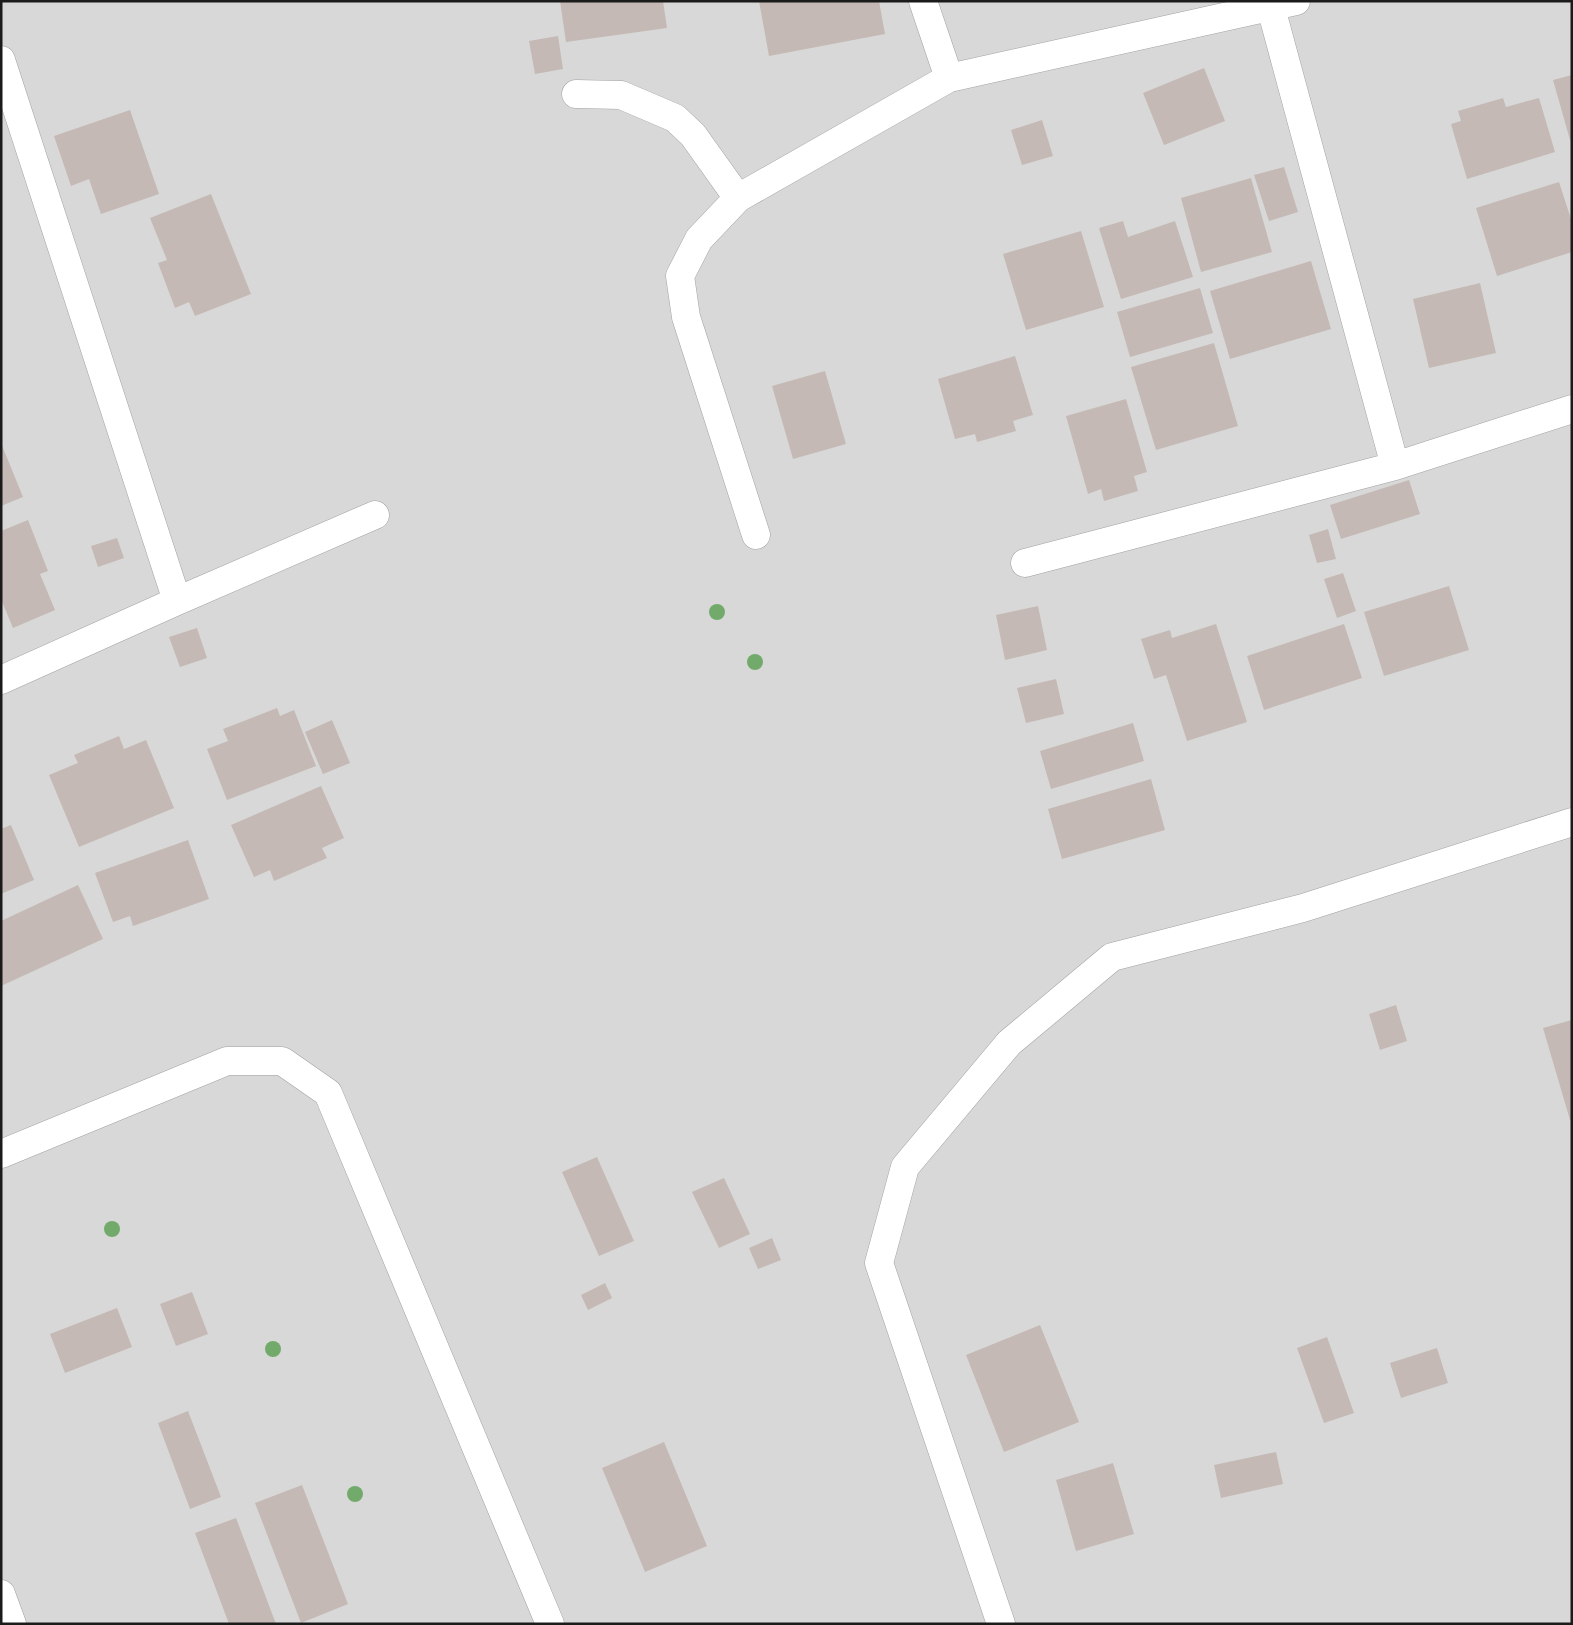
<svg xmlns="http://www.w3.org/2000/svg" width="1573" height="1625" viewBox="0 0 1573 1625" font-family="Barlow,sans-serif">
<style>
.residential{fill:#d9d8d8}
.building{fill:#c4b9b4}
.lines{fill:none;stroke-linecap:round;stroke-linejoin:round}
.minor-casing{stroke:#a2a2a2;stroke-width:29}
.minor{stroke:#fff;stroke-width:28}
.tree{fill:#72aa6b}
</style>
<rect width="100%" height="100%" fill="#ede8e1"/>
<path class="residential" d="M1,1H1572V1624H1Z"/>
<path class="building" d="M560,1H663L667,28L566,42Z
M759,1H879L885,34L769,56Z
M558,36L563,69L535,74L529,41Z
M1204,68L1225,121L1164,145L1143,93Z
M1572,75V140H1570L1553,80Z
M1503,98L1506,107L1539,98L1555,152L1467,179L1451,124L1461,121L1458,111Z
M130,110L159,194L101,214L89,179L71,186L54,136Z
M1042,120L1053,156L1022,165L1011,130Z
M1284,167L1298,212L1269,221L1254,175Z
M1251,178L1272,252L1201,272L1181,198Z
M1559,182L1572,222V252L1497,276L1476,208Z
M211,194L251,294L195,316L189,302L175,308L158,263L167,260L150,218Z
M1123,221L1128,237L1175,221L1193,277L1121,299L1099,228Z
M1081,231L1104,307L1026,330L1003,254Z
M1311,261L1331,329L1230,359L1210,291Z
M1480,283L1496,353L1429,368L1413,299Z
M1200,288L1213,333L1130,357L1117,312Z
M1214,343L1238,426L1156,450L1131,367Z
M1015,356L1033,415L1013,421L1016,431L977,442L975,434L955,439L938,379Z
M825,371L846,444L793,459L772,386Z
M1126,399L1147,472L1134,476L1138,491L1104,501L1101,489L1088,494L1066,416Z
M1,443L23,497L1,506Z
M1409,480L1420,514L1341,539L1330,505Z
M28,520L48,571L40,574L55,610L13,628L1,599V531Z
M1328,529L1336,559L1317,563L1309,535Z
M117,538L124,558L98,567L91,546Z
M1343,573L1356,611L1337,618L1324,579Z
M1449,586L1469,650L1384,676L1364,612Z
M1038,606L1047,650L1005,660L996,615Z
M1216,624L1247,722L1187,741L1166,675L1154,679L1141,639L1170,630L1172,638Z
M1344,624L1362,678L1264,710L1247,656Z
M197,628L207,658L180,667L169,637Z
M1056,679L1064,714L1026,723L1017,688Z
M277,708L280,716L294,710L316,766L227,800L207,749L228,741L223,729Z
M332,720L350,763L323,774L305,732Z
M1133,723L1144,761L1051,789L1040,751Z
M119,736L124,749L146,740L174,808L79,847L49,775L78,763L74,755Z
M1151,779L1165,830L1062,859L1048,809Z
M321,786L344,838L322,848L327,858L274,881L270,870L254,877L231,825Z
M11,825L34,880L1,894V829Z
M188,840L209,899L133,926L130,916L113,922L95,873Z
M78,885L103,939L1,986V921Z
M1396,1005L1407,1041L1380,1050L1369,1014Z
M1572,1020V1120H1570L1543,1028Z
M597,1157L634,1241L599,1256L562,1172Z
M724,1178L750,1234L719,1248L692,1192Z
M772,1238L781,1260L758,1269L749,1248Z
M605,1283L612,1298L588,1310L581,1295Z
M192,1292L208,1334L176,1346L160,1304Z
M117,1308L132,1347L65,1373L50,1334Z
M1040,1325L1079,1422L1004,1452L966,1355Z
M1327,1337L1354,1413L1324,1423L1297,1348Z
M1437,1348L1448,1383L1401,1398L1390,1363Z
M188,1411L221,1497L190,1509L158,1423Z
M664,1442L707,1546L645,1572L602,1468Z
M1276,1452L1283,1484L1221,1498L1214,1465Z
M1113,1463L1134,1534L1076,1551L1056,1480Z
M302,1485L348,1604L301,1623L255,1503Z
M236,1518L276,1624H229L195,1533Z"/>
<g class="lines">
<g class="minor-casing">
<path id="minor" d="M923,1L949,78
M1271,8L1395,466
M1,60L177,601
M576,94L621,95L675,118L693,135L738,198
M756,535L686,317L680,276L699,239L738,198L949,78L1296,1
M1025,563L1395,466L1572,409
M1,680L177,601L375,515
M1,1154L227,1061H282L328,1093L550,1624
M1,1594L12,1624
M1001,1624L879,1263L905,1167L1009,1043L1112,957L1303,908L1572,822"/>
</g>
<use href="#minor" class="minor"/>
</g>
<g class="tree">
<circle cx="717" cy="612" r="8"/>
<circle cx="755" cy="662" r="8"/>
<circle cx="112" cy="1229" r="8"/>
<circle cx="273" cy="1349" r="8"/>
<circle cx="355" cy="1494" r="8"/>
</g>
<rect width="1573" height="1625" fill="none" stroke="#1b1b1b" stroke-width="5"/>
</svg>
